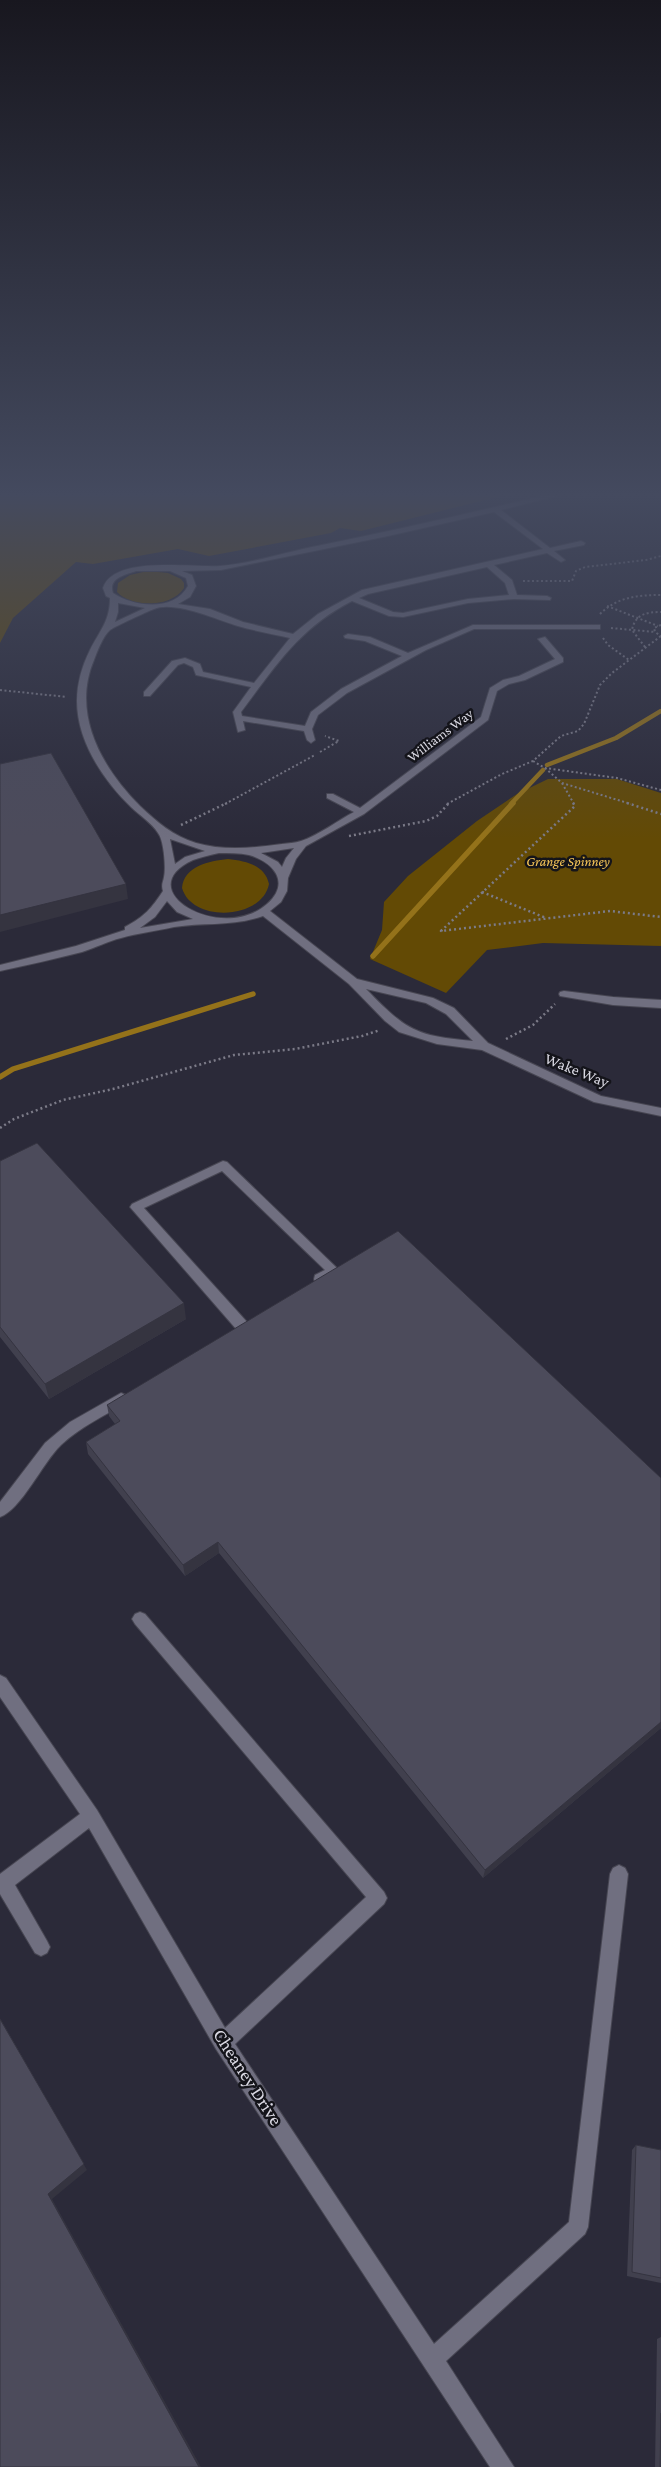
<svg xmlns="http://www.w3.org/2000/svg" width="661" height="2467" viewBox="0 0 661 2467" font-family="'Crimson Pro',serif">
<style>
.green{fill:#634a05}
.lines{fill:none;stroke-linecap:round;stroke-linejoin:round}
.stream-far1{stroke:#94721a;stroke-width:4.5}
.stream{stroke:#94721a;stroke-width:5.5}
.minor-casing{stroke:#474652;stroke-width:2}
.path-far1{stroke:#7c7b88;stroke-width:2;stroke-dasharray:2 2.5;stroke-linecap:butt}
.path{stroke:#7c7b88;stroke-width:2.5;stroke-dasharray:2 3;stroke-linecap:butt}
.minor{fill:#706f80;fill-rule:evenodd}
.wall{fill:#41404e}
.shaded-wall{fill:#353440}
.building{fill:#4c4b5b;stroke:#353440}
.labels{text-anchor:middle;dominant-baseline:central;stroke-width:5;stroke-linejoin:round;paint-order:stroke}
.far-street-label{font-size:14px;fill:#d9d8e2;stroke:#14141a}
.far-park-label{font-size:14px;font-style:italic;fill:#f7c658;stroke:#14141a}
.street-label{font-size:16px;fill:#d9d8e2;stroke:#14141a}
.near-street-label{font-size:19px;fill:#d9d8e2;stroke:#14141a}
</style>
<rect width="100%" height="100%" fill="#2b2a39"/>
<path class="green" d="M0,493H513L361,531L340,528L331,533L209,556L178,549L93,564L76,562L13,618L0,643Z
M148,571L168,573L181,579L184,583V588C171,608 132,608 117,592L118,583L130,575Z
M548,779H617L661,793V946L543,943L487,950L446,993L370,959L382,930L384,902L408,876L477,821L517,794Z
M228,859C246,861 265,865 269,884C262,920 192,923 182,888C184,866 209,861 228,859Z"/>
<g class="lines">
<path class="stream-far1" d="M547,765L616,738L661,711
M511,804L543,770"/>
<path class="stream" d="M373,956L513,803
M0,1077L13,1069L253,994"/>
<g class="minor-casing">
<path id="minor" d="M554,493H568L501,510L550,548L581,541L585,543L584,545L554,551L565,560L561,562L547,553L494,565L512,580L517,595L547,596L551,598L550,600L514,599L468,603L403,617L389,616L352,601C299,628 275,667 241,712L242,716L305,726L311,712L341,689L402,656L365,641L345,638L344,636L348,634L370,637L408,653L473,625H600V629H474L426,650L347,693L318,715L312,729L315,740L311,743L307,740L304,731L243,721L245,730L238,732L233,712L251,687L196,675L193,667L184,663L178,665L150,696H144V692L172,661L185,658L200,664L203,672L254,683L290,638C273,634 255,631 238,626C218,620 174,600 154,609C146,612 116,626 110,630C103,636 97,652 94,660C71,714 102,768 140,806C157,822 173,836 196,843C224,851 253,848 282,844C288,843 295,843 301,841C319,835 337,821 354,812L327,798V794H333L360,808L481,717L490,688L503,680L519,676L555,659L538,639L545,637L563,658V662L525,680L509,684L497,691L488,720L364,814L306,846L296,859L288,878L287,891L281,902L270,911L357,979L433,998L454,1008L488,1043L601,1096L661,1108V1116L594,1102L482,1050L437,1044L399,1032L385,1021L349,984L263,916C232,927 204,922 174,927C156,931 138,933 121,938C108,941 95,948 82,952C55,959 27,965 0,971V965L76,946L125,930V927C145,916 151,909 163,891C161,884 163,883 164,877C166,868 164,840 158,833C152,823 139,815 131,807C103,780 77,741 77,701C77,683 82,666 90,650C100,630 110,621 110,598L106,596L103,588C114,555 191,568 220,566C250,564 286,552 317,546C396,530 475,512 554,493ZM494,512L543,549L362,590L318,614L293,634L243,622L210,609L178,604L190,597L196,586L192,575L182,571L221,570L388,536ZM487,567L505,583L509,595L468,599L403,613L393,612L359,598L368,594ZM136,571H170L186,578L188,586C174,612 134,607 113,593C108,578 125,575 136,571ZM118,603L145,608L115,622L118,612ZM170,839L205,851L185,857L175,864ZM294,848L286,858L282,867L278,862L261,853ZM219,853C229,853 239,853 249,855C274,862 291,883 267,904C221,944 128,890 193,860C201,857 210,855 219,853ZM167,901L177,912L193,919L140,928L155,917ZM366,989L426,1003L446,1014L473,1041C415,1036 406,1030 366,989Z
M564,991L613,997L661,1000V1008L613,1005L560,996L559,994L560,992Z
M223,1161L227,1162L340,1271C336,1278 324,1285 315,1283L314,1279L315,1275L325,1270L222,1171L144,1208L247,1322L249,1326L247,1330H237L130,1207L132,1204Z
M121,1393L126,1395L128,1399L126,1403C104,1416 80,1427 61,1445C43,1462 21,1510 0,1517V1502L45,1443L70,1422Z
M140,1612L145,1614L384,1892L387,1898L384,1904L235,2044L434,2344L569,2222L610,1874L613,1868L619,1865L625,1868L628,1874L588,2227L585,2234L446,2361L514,2467H490L216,2049L89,1828L15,1885L47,1941L50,1947L47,1953L41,1956L35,1953L0,1894V1874L80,1814L0,1697V1675L6,1678L97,1810L225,2028L366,1897L135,1624L132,1619L135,1614Z"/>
</g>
<path class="path-far1" d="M523,581H572L576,571L585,567L646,560L661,556
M607,606L658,626
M600,614C617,597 638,595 661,595
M661,625L654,628L655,632L661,636
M611,628L655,632
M603,638L608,645L629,660
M645,647L632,630C635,614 647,612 661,612
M0,690L67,697
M320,752L339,741L325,736
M533,761L545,768L617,778L661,790
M545,768L562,783L631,804
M562,783L574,804
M225,804L315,755
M447,804L502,774L533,761L561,736L578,731L584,724L600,685L612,673L661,636"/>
<path class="path" d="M573,803L575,806L441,931L610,911L661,917
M627,803L661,814
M181,825L227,803
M349,836L426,821L437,816L449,803
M482,892L546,918
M506,1039L533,1025L555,1004
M0,1128L14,1119L63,1100L113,1089L234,1055L295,1049L362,1036L380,1030"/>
<use href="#minor" class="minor"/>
</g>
<path class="wall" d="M0,1161L186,1319L49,1399L0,1337Z
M107,1405L661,1478V1728L483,1878L219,1553L185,1576L88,1454L86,1442L115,1424L109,1416Z
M636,2145L661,2150V2283L627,2276L632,2150Z
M661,2337V2467H655L657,2339Z"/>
<path class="shaded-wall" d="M126,884L128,899L0,932V915Z
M184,1303L186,1319L49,1399L45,1384Z
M218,1542L219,1553L185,1576L183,1565Z
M661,1722V1728L483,1878L485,1870Z
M0,2018L87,2170L52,2199L201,2467H199L48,2194Z"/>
<path class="building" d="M51,753L126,884L0,915V764Z
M37,1143L184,1303L45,1384L0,1327V1161Z
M398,1231L661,1478V1722L485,1870L218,1542L183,1565L86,1442L120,1421L107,1405Z
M0,2019L84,2164L48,2194L199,2467H0Z
M636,2145L661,2150V2278L632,2272Z
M661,2413V2467H660Z"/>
<linearGradient id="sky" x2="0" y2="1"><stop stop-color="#18171f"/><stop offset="0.59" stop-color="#444a5f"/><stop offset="1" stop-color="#444a5f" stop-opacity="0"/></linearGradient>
<rect width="661" height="839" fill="url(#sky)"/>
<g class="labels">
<g class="far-street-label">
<text transform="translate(440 735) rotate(-37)">Williams Way</text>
</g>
<g class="far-park-label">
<text x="568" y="861">Grange Spinney</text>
</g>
<g class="street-label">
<text transform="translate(577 1070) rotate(22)">Wake Way</text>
</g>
<g class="near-street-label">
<text transform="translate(248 2077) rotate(57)">Cheaney Drive</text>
</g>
</g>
</svg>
